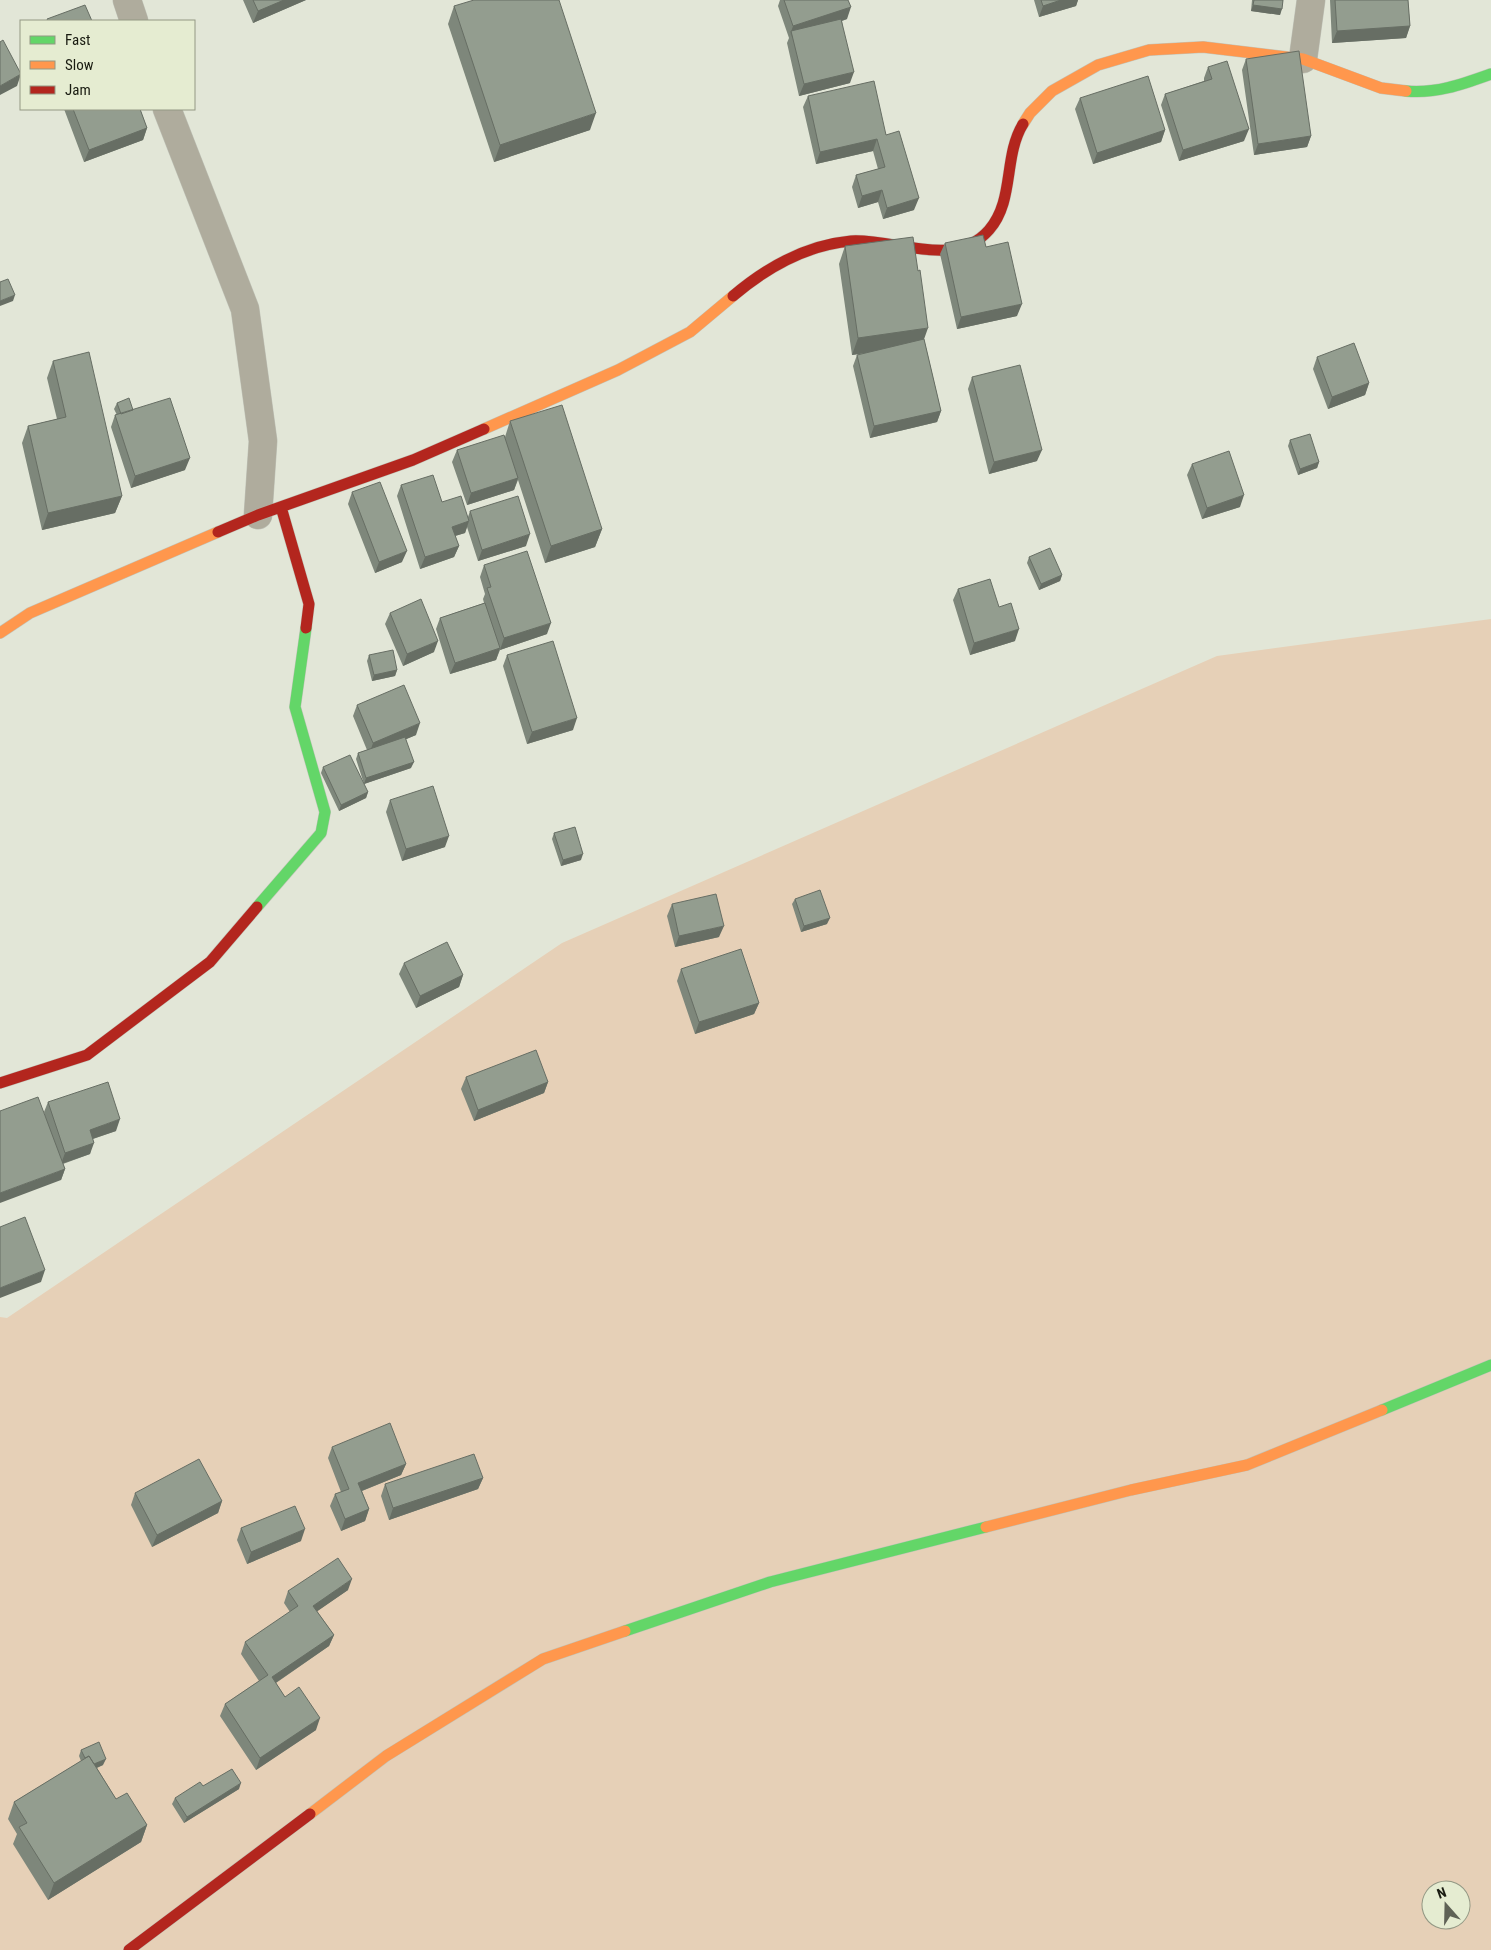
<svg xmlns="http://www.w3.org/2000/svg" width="1491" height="1950" viewBox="0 0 1491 1950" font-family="'Roboto Condensed',sans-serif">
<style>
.green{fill:#e6d0b7;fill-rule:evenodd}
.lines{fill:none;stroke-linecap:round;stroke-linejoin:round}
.street-casing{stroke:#c1c4b9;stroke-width:29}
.fast-casing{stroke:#c1c4b9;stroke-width:12}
.slow-casing{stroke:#c1c4b9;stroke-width:12}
.jam-casing{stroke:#c1c4b9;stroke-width:12}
.street{stroke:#afac9d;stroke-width:28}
.fast{stroke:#63d668;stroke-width:11}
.slow{stroke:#ff974d;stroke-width:11}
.jam{stroke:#b3261e;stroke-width:11}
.wall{fill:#7e877b}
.shaded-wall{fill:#676e64}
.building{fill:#939d8f;stroke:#676e64}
</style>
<rect width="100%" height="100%" fill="#e2e6d7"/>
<path class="green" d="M1491,619V1950H0V1317L7,1318L562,943L1217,656ZM1431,1890H1461V1920H1431Z"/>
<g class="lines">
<g class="street-casing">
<path id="street" d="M127,0L134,21
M1303,59L1311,0
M167,109L245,309L263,441L258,515"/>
</g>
<g class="fast-casing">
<path id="fast" d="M1406,91C1436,94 1463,84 1491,74
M257,907L321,833L325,812L295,707L306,628
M1382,1410L1491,1365
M625,1631L770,1582L986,1527"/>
</g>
<g class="slow-casing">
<path id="slow" d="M1023,124L1030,113L1052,91L1098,65L1149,50L1203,47L1303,59L1381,88L1406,91
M484,429L618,370L690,332L733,296
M0,633L30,613L218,532
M986,1527L1131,1490L1247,1465L1382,1410
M310,1814L386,1756L543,1659L625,1631"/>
</g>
<g class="jam-casing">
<path id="jam" d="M733,296C766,268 806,245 851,241C895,238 954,270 989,230C1015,200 1003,157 1023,124
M281,507L309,604L306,628
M218,532L258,515L413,460L484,429
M0,1083L87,1055L210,962L257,907
M129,1950L310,1814"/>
</g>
<use href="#street" class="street"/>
<use href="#fast" class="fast"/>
<use href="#slow" class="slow"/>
<use href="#jam" class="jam"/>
</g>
<path class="wall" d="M243,0H306L253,23Z
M780,0H848L847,19L842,21L850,83L799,96L787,43L789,38L778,6Z
M1034,0H1078L1076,6L1039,17Z
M1252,0H1283L1280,15L1251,11Z
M1330,0H1408L1410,26L1406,38L1332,43Z
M454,6L590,130L494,162L448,24Z
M1246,59L1311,136L1307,147L1254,155L1242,70Z
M1208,67L1244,141L1179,161L1161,105L1165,94L1204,81V78Z
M808,96L886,135L914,210L883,219L878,202L858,208L852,187L856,175L878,169L873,151L816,164L803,107Z
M1080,98L1165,130L1161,142L1093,164L1075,109Z
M64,109H140L147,128L143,140L84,162Z
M945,243L986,247L1017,316L957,329L940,254Z
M845,246L918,271L924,339L941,411L937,422L870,438L853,366L857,355L864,353L852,355L839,264Z
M1317,357L1369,383L1365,395L1328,409L1313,369Z
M53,361L122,496L115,513L42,530L22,443L28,426L57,419L47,378Z
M972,377L1037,461L989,474L968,389Z
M117,403L133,410L185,470L131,488L111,427L115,415H117L114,409Z
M510,421L602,529L595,547L545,563L518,480L514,490L467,505L452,462L457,450L505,437Z
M1290,440L1319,462L1317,468L1298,475L1288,446Z
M1192,464L1240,507L1202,519L1187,475Z
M401,485L442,502L468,517L470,511L526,546L478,561L467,527L465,533L455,536L459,546L454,557L420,569L397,496Z
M352,492L402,562L375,573L348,504Z
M1029,557L1062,575L1060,581L1039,590L1027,563Z
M484,565L547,634L500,650L496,660L450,674L436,629L440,618L484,603L483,599L485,594L480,577Z
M958,589L1015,641L970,655L953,600Z
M390,613L434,652L403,666L385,624Z
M369,655L397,670L395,676L372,681L367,661Z
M507,655L573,730L527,744L503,666Z
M357,705L416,735L406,739L411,768L364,784L356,759L358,753L367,750L353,716Z
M323,767L368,792L366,798L339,811L321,773Z
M390,800L445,847L402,861L386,812Z
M554,833L581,860L561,866L552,839Z
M795,899L827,924L801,932L792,904Z
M672,904L719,937L675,947L667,916Z
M404,963L463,975L459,987L416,1008L399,974Z
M681,969L759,1003L754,1014L695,1034L677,981Z
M466,1077L548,1082L544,1093L474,1121L461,1089Z
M48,1102L116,1131L93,1139L90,1154L63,1164L65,1169L61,1180L44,1112Z
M332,1447L406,1464L401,1475L362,1491L369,1509L365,1521L341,1531L330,1506L335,1494L341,1492L328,1458Z
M483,1478L478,1489L389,1520L381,1496L385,1484Z
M135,1493L222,1501L218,1513L152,1547L131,1505Z
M241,1528L301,1541L247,1564L237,1540Z
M348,1590L317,1611L334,1635L329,1646L276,1683L285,1697L316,1730L256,1770L220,1716L225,1704L259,1681L241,1654L245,1642L290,1612L284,1603L288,1591Z
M81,1750L103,1765L97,1768L116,1799L147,1825L141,1842L48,1900L13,1844L17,1834L8,1819L14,1802L81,1761L79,1756Z
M203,1786L239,1789L184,1823L172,1804L175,1798Z"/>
<path class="shaded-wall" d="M284,0H306L253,23L258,11Z
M1061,0H1078L1076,6L1039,17L1043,6Z
M1253,5L1282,9L1280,15L1251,11Z
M851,7L847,19L792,37L791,31L789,38L793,26Z
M1410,26L1406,38L1332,43L1337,31Z
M854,72L850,83L799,96L804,84Z
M21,74L17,86L0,95V86Z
M596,113L590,130L494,162L500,145Z
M147,128L143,140L84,162L89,150Z
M1249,129L1244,141L1179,161L1183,150Z
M1165,130L1161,142L1093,164L1097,153Z
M1311,136L1307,147L1254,155L1258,144Z
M877,139L873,151L816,164L820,152Z
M882,190L878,202L858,208L862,196Z
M919,198L914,210L883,219L887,208Z
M15,295L13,301L0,306V301Z
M1022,304L1017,316L957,329L961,317Z
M928,328L922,345L852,355L858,338Z
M1369,383L1365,395L1328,409L1332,397Z
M941,411L937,422L870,438L874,426Z
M1042,450L1037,461L989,474L994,462Z
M190,458L185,470L131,488L135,476Z
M1319,462L1317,468L1298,475L1300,469Z
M518,478L514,490L467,505L471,493Z
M1244,495L1240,507L1202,519L1207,508Z
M122,496L115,513L42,530L48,513Z
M469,521L465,533L448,538L452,527Z
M602,529L595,547L545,563L551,546Z
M530,534L526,546L478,561L482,550Z
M459,546L454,557L420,569L425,557Z
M407,551L402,562L375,573L379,562Z
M1062,575L1060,581L1039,590L1041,584Z
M551,623L547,634L500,650L504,638Z
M1019,629L1015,641L970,655L974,643Z
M438,641L434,652L403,666L407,654Z
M500,648L496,660L450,674L455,663Z
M397,670L395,676L372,681L374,675Z
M577,718L573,730L527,744L532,732Z
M420,723L416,735L369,755L373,743Z
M414,762L411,768L364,784L366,778Z
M368,792L366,798L339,811L341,805Z
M449,836L445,847L402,861L406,849Z
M583,854L581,860L561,866L563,860Z
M830,918L827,924L801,932L804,926Z
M724,926L719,937L675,947L679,936Z
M463,975L459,987L416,1008L420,996Z
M759,1003L754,1014L695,1034L699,1022Z
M548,1082L544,1093L474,1121L478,1110Z
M120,1119L116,1131L86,1141L90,1130Z
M94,1143L90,1154L61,1164L65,1153Z
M65,1169L61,1180L0,1203V1193Z
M45,1270L41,1282L0,1298V1288Z
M406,1464L401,1475L354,1494L358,1483Z
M483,1478L478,1489L389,1520L393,1508Z
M222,1501L218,1513L152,1547L157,1535Z
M369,1509L365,1521L341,1531L345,1519Z
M305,1529L301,1541L247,1564L251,1552Z
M352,1579L348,1590L309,1617L313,1606Z
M334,1635L329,1646L268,1688L272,1677Z
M320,1718L316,1730L256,1770L260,1758Z
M106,1759L103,1765L86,1772L88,1766Z
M241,1783L239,1789L184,1823L187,1817Z
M147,1825L141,1842L48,1900L54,1883Z"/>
<path class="building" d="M253,0H284L258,11Z
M474,0H559L596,113L500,145L454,6Z
M784,0H848L851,7L793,26Z
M1041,0H1061L1043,6Z
M1254,0H1283L1282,9L1253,5Z
M1335,0H1408L1410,26L1337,31Z
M85,5L92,21H48L47,19Z
M841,19L854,72L804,84L791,31Z
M3,40L21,74L0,86V42Z
M1299,51L1311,136L1258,144L1246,59Z
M1227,61L1249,129L1183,150L1165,94L1212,79L1208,67Z
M1148,76L1165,130L1097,153L1080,98Z
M874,81L886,135L899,131L919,198L887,208L882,190L862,196L856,175L885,167L877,139L820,152L808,96Z
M73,109H140L147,128L89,150Z
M983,235L986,247L1008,242L1022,304L961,317L945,243Z
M913,237L918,271L920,270L928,328L858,338L845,246Z
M8,279L15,295L0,301V282Z
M924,339L941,411L874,426L857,355Z
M1354,343L1369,383L1332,397L1317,357Z
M89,352L122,496L48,513L28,426L66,417L53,361Z
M1020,365L1042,450L994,462L972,377Z
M129,398L133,410L121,414L117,403Z
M170,398L190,458L135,476L115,415Z
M562,405L602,529L551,546L510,421Z
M1310,434L1319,462L1300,469L1290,440Z
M504,435L518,478L471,493L457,450Z
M1229,451L1244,495L1207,508L1192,464Z
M433,475L442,502L461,496L469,521L452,527L459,546L425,557L401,485Z
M380,482L407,551L379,562L352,492Z
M518,496L530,534L482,550L470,511Z
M1050,548L1062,575L1041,584L1029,557Z
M527,551L551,623L504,638L487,588L491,587L484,565Z
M990,579L999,607L1011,603L1019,629L974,643L958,589Z
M421,599L438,641L407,654L390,613Z
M485,603L500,648L455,663L440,618Z
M553,641L577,718L532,732L507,655Z
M393,650L397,670L374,675L369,655Z
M404,685L420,723L373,743L357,705Z
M405,737L414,762L366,778L358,753Z
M350,755L368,792L341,805L323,767Z
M433,786L449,836L406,849L390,800Z
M575,827L583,854L563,860L554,833Z
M820,890L830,918L804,926L795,899Z
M716,894L724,926L679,936L672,904Z
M447,942L463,975L420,996L404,963Z
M741,949L759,1003L699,1022L681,969Z
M536,1050L548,1082L478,1110L466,1077Z
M108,1082L120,1119L90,1130L94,1143L65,1153L48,1102Z
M38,1097L65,1169L0,1193V1111Z
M25,1217L45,1270L0,1288V1227Z
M390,1423L406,1464L358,1483L369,1509L345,1519L335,1494L349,1489L332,1447Z
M474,1454L483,1478L393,1508L385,1484Z
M199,1459L222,1501L157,1535L135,1493Z
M295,1506L305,1529L251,1552L241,1528Z
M338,1558L352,1579L313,1606L334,1635L272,1677L285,1697L299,1687L320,1718L260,1758L225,1704L268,1675L245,1642L298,1606L288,1591Z
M99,1742L106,1759L94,1764L89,1756L85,1758L81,1750Z
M89,1756L116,1799L127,1793L147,1825L54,1883L19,1827L27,1823L14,1802Z
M232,1769L241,1783L187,1817L175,1798L200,1782L203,1786Z"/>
<rect x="20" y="20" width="175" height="90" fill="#e5ecd1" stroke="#939884"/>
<rect x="30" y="36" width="25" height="8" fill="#63d668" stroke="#939884"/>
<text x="65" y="45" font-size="15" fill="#191b11">Fast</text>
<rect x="30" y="61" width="25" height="8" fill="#ff974d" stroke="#939884"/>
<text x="65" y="70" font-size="15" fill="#191b11">Slow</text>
<rect x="30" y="86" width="25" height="8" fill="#b3261e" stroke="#939884"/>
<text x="65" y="95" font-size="15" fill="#191b11">Jam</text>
<g transform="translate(1446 1905) rotate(340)"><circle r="24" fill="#e5ecd1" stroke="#939884"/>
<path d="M0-4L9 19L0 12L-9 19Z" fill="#5f6256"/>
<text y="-8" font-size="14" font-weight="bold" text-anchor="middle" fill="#191b11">N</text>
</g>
</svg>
